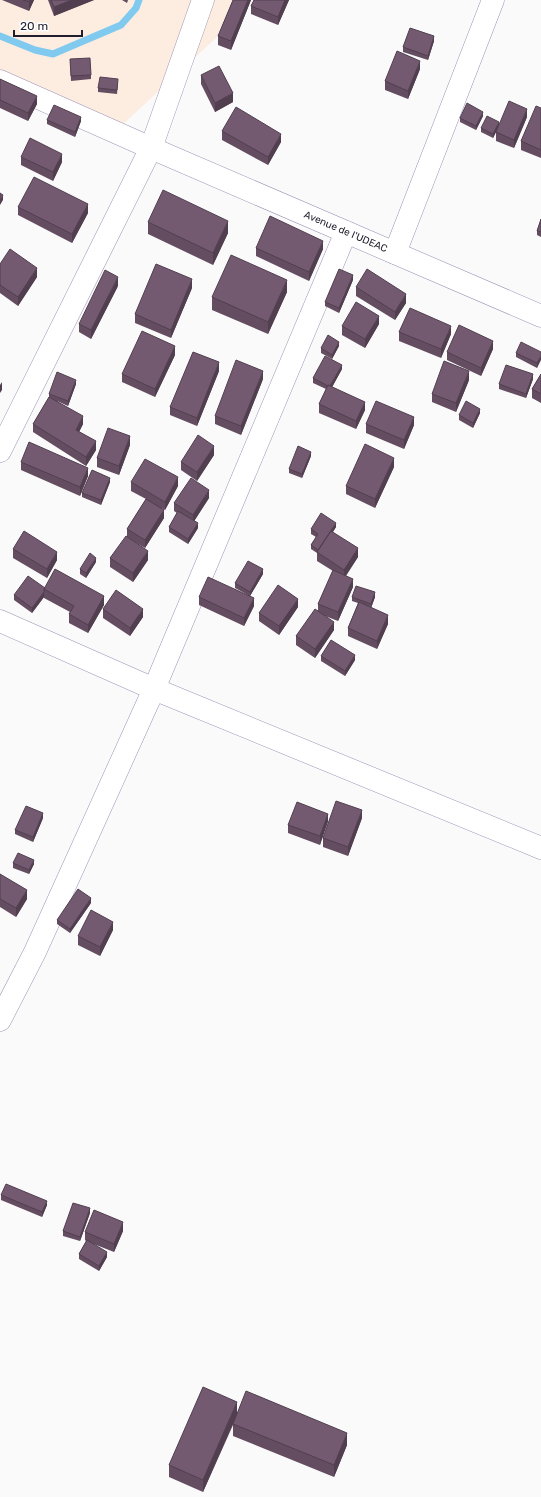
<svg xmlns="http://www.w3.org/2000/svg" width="541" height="1497" viewBox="0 0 541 1497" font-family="Rubik,sans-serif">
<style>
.commercial{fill:#fdede1}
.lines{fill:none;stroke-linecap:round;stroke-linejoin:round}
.stream{stroke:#80caef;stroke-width:7}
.street-casing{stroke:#9e95b7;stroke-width:23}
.secondary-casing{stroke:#9e95b7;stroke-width:23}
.street{stroke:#fff;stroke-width:22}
.secondary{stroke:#fff;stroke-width:22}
.wall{fill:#644d61}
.shaded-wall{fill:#513f4f}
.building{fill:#745a71;stroke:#513f4f}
.labels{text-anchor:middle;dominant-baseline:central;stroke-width:4;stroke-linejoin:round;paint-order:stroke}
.street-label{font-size:10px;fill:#211d2a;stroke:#fff}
</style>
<rect width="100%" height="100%" fill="#fafafa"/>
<path class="commercial" d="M0,0H232L217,37L121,126L0,80Z"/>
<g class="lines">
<path class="stream" d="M0,36L35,50L53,54L121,25L136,8L139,0"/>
<g class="street-casing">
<path id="street" d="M0,81L151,148
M395,253L493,0
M0,621L154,689L541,848
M0,1020L35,952L154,689L346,232"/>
</g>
<g class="secondary-casing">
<g id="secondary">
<path id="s1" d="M151,148L541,316"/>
<path d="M0,451L151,148L203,0"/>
</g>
</g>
<use href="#street" class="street"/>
<use href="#secondary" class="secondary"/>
</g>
<path class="wall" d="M2,0H34L29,11Z
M48,0H94L54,16Z
M122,0H128L127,3Z
M233,0H251L231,50L218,45V36Z
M254,0H289L278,25L251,14V6Z
M434,41L428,60L403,52V47Z
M70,59L91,75V79L71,81Z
M420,69L408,99L385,90V81Z
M201,75L233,102L215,112L201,84Z
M0,79L37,104L28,121L0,108Z
M118,83L117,94L98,92V88Z
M541,108V158L521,150V141Z
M483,116L476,130L460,122V118Z
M527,117L514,148L496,141V132Z
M47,120L81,121L75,137L47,124Z
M499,126L493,138L481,132V128Z
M222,131L281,142L268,165L222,140Z
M21,157L62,162L53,181L21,165Z
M18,207L88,213L72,243L18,215Z
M541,219V237L537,235V231Z
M148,222L228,233L213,265L148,234Z
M256,248L323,249L309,281L256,256Z
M0,264L37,277L18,306L0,293Z
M353,280L339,313L325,306V302Z
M118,286L91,339L79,332V324Z
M356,287L406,303L395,320L356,296Z
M192,288L171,338L135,323V314Z
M287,292L268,334L212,310V297Z
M379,324L365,348L342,335V326Z
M399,332L451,334L441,358L399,341Z
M339,346L332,359L321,353V348Z
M493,349L481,376L447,360V352Z
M541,352L537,368L516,357V353Z
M175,355L155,397L122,382V374Z
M342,369L332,387L365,410L356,429L319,413V404L326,389L313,383V378Z
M219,371L197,426L170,415V407Z
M541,374V403L532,398V389Z
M263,379L241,435L215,424V416Z
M533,379L526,398L499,389V384Z
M469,380L456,412L432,402V394Z
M76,384L68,406L57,401L83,424L79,432L96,450L86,466L33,432V424L49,397V394Z
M480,413L473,428L459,420V415Z
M366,424L414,425L404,449L366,433Z
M130,445L119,475L97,467V458Z
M214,455L197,481L181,470V462Z
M311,456L302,478L289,473V469Z
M21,462L88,476L80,496L21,470Z
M394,467L375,508L346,494V486Z
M110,482L101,505L82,497V493Z
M131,482L178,486L165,510L161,508L164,518L145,548L131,540L148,560L133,582L110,567V558L127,537V529L146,499L131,491Z
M209,498L194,521L198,528L188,544L169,532V527L177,513L174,511V503Z
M336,527L333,532L358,557L346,576L353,587L338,621L325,616L334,630L315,658L296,645V636L318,610V604L333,571L317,561V553L311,549V545L316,537L311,534V529Z
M13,549L57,560L47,578L13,558Z
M96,562L86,578L80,574V569Z
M263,574L250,596L254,606L244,626L199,605V597L248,595L235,588V583Z
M45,588L104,605L88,633L69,623V614L70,612L44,598V597L32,613L14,600V595Z
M352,597H375L371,608L388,624L377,649L348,636V628L358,603L352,601Z
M298,607L279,635L259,621V613Z
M103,609L143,617L130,636L103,618Z
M321,656L355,660L345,676L321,661Z
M328,814L320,845L288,833V825Z
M43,818L33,842L15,834V830Z
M362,818L348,856L323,847V838Z
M13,863L34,864L29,874L13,868Z
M0,874L27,899L16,917L0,907Z
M91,903L70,933L57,924V920Z
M113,930L100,956L78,945V936Z
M1,1195L47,1205L42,1217L1,1200Z
M90,1213L80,1241L63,1236V1231Z
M123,1231L114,1252L91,1243L107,1257L99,1271L79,1259V1254L86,1241L85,1240V1232Z
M237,1413L347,1445L334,1477L233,1436V1425L203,1492L169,1477V1465Z"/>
<path class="shaded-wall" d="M30,0H34L29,11V2Z
M72,0H94L54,16V7Z
M248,0H251L231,50V41Z
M285,0H289L278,25V17Z
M434,36V41L428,60V56Z
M420,61V69L408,99V91Z
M233,93V102L215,112V103Z
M37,96V104L28,121V113Z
M527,109V117L514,148V140Z
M483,112V116L476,130V126Z
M81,117V121L75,137V132Z
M499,122V126L493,138V134Z
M281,134V142L268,165V157Z
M62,154V162L53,181V172Z
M3,195V200L0,205V201Z
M88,204V213L72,243V234Z
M228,221V233L213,265V253Z
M323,241V249L309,281V272Z
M37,268V277L18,306V297Z
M353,275V280L339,313V308Z
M118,277V286L91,339V330Z
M192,279V288L171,338V330Z
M287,280V292L268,334V322Z
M406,294V303L395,320V312Z
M379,316V324L365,348V339Z
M451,326V334L441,358V349Z
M493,341V349L481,376V368Z
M339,342V346L332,359V355Z
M175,346V355L155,397V389Z
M541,356V360L537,368V363Z
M219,362V371L197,426V418Z
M342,365V369L330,391V387Z
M263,371V379L241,435V426Z
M469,371V380L456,412V403Z
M533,374V379L526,398V394Z
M76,380V384L68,406V401Z
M2,382V390L0,393V385Z
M365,402V410L356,429V421Z
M480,409V413L473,428V423Z
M83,416V424L76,438V430Z
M414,417V425L404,449V440Z
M130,436V445L119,475V466Z
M96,441V450L86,466V457Z
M214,446V455L197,481V472Z
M311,452V456L302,478V474Z
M394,458V467L375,508V499Z
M88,468V476L80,496V487Z
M178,477V486L165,510V502Z
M110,478V482L101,505V500Z
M209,490V498L193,523V515Z
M164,510V518L145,548V540Z
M198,523V528L188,544V539Z
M336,523V527L319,553L318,550Z
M358,548V557L344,578V570Z
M148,551V560L133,582V573Z
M57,552V560L47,578V569Z
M96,558V562L86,578V573Z
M263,569V574L250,596V592Z
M353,579V587L338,621V612Z
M44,592V597L32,613V608Z
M375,592V597L371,608V604Z
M104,596V605L88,633V625Z
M254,598V606L244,626V618Z
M298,599V607L279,635V626Z
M143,609V617L130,636V628Z
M388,615V624L377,649V641Z
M334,622V630L315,658V649Z
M355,655V660L345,676V671Z
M362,810V818L348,856V847Z
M43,813V818L33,842V837Z
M328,814V822L320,845V836Z
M34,860V864L29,874V870Z
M27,890V899L16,917V908Z
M91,898V903L70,933V929Z
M113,922V930L100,956V947Z
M47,1201V1205L42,1217V1212Z
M90,1208V1213L80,1241V1237Z
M123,1222V1231L114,1252V1244Z
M107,1252V1257L99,1271V1266Z
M237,1402V1414L203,1492V1480Z
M347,1433V1445L334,1477V1465Z"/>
<path class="building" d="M23,0H30L29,2Z
M51,0H72L54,7Z
M233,0H248L231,41L218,36Z
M254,0H285L278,17L251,6Z
M410,28L434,36L428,56L403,47Z
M397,51L420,61L408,91L385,81Z
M90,58L91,75L71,76L70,59Z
M219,66L233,93L215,103L201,75Z
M100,77L118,79L117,90L98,88Z
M0,79L37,96L28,113L0,100Z
M509,101L527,109L514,140L496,132Z
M467,103L483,112L476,126L460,118Z
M54,105L81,117L75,132L47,120Z
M536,106L541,108V150L521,141Z
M236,107L281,134L268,157L222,131Z
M487,116L499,122L493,134L481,128Z
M30,138L62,154L53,172L21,157Z
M34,177L88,204L72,234L18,207Z
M163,190L228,221L213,253L148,222Z
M0,193L3,195L0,201Z
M270,216L323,241L309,272L256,248Z
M541,219V232L537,231Z
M10,249L37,268L18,297L0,285V264Z
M231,255L287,280L268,322L212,297Z
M156,264L192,279L171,330L135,314Z
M339,269L353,275L339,308L325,302Z
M367,269L406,294L395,312L356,287Z
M105,270L118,277L91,330L79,324Z
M356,302L379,316L365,339L342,326Z
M410,308L451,326L441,349L399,332Z
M459,325L493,341L481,368L447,352Z
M142,331L175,346L155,389L122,374Z
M328,335L339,342L332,355L321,348Z
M521,342L541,352V356L537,363L516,353Z
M193,352L219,362L197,418L170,407Z
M325,356L342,365L330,386L328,385V386L313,378Z
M236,360L263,371L241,426L215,416Z
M444,361L469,371L456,403L432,394Z
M506,365L533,374L526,394L499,384Z
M57,372L76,380L68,401L49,394Z
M541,374V394L532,389Z
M328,385L365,402L356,421L319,404Z
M49,397L83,416L76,430L96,441L86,457L33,424Z
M376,401L414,417L404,440L366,424Z
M466,401L480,409L473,423L459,415Z
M108,428L130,436L119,466L97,458Z
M198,435L214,446L197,472L181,462Z
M29,442L88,468L80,487L21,462Z
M365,444L394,458L375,499L346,486Z
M298,446L311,452L302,474L289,469Z
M145,459L178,477L165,502L131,482Z
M92,470L110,478L101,500L82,493Z
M191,478L209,490L193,515L174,503Z
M146,499L164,510L145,540L127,529Z
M178,511L198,523L188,539L169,527Z
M321,513L336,523L318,550L311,545L318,534L311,529Z
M24,531L57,552L47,569L13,549Z
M331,531L358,548L344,570L317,552Z
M126,536L148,551L133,573L110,558Z
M90,553L96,558L86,573L80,569Z
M248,561L263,569L250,592L235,583Z
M55,569L104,596L88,625L69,614L74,606L44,589Z
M333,570L353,579L338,612L318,604Z
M28,576L45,588L44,589V592L32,608L14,595Z
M208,577L254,598L244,618L199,597Z
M278,585L298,599L279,626L259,613Z
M356,586L375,592L371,604L352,597Z
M116,590L143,609L130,628L103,609Z
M359,602L388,615L377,641L348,628Z
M315,609L334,622L315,649L296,636Z
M331,640L355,655L345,671L321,656Z
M336,801L362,810L348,847L323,838Z
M297,802L328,814L320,836L288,825Z
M26,806L43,813L33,837L15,830Z
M18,853L34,860L29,870L13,863Z
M0,874L27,890L16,908L0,899Z
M78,889L91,898L70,929L57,920Z
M91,910L113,922L100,947L78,936Z
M6,1184L47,1201L42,1212L1,1195Z
M73,1203L90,1208L80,1237L63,1231Z
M94,1210L123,1222L114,1244L85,1232Z
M87,1240L107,1252L99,1266L79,1254Z
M203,1387L237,1402L203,1480L169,1465Z
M246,1391L347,1433L334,1465L233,1424Z"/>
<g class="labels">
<g class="street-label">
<text stroke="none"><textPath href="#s1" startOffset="212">Avenue de I'UDEAC</textPath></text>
</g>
</g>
<path d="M14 30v6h68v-6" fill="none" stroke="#211d2a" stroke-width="2"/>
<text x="20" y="30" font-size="12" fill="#211d2a" stroke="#ffffff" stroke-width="3" paint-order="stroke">20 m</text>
</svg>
